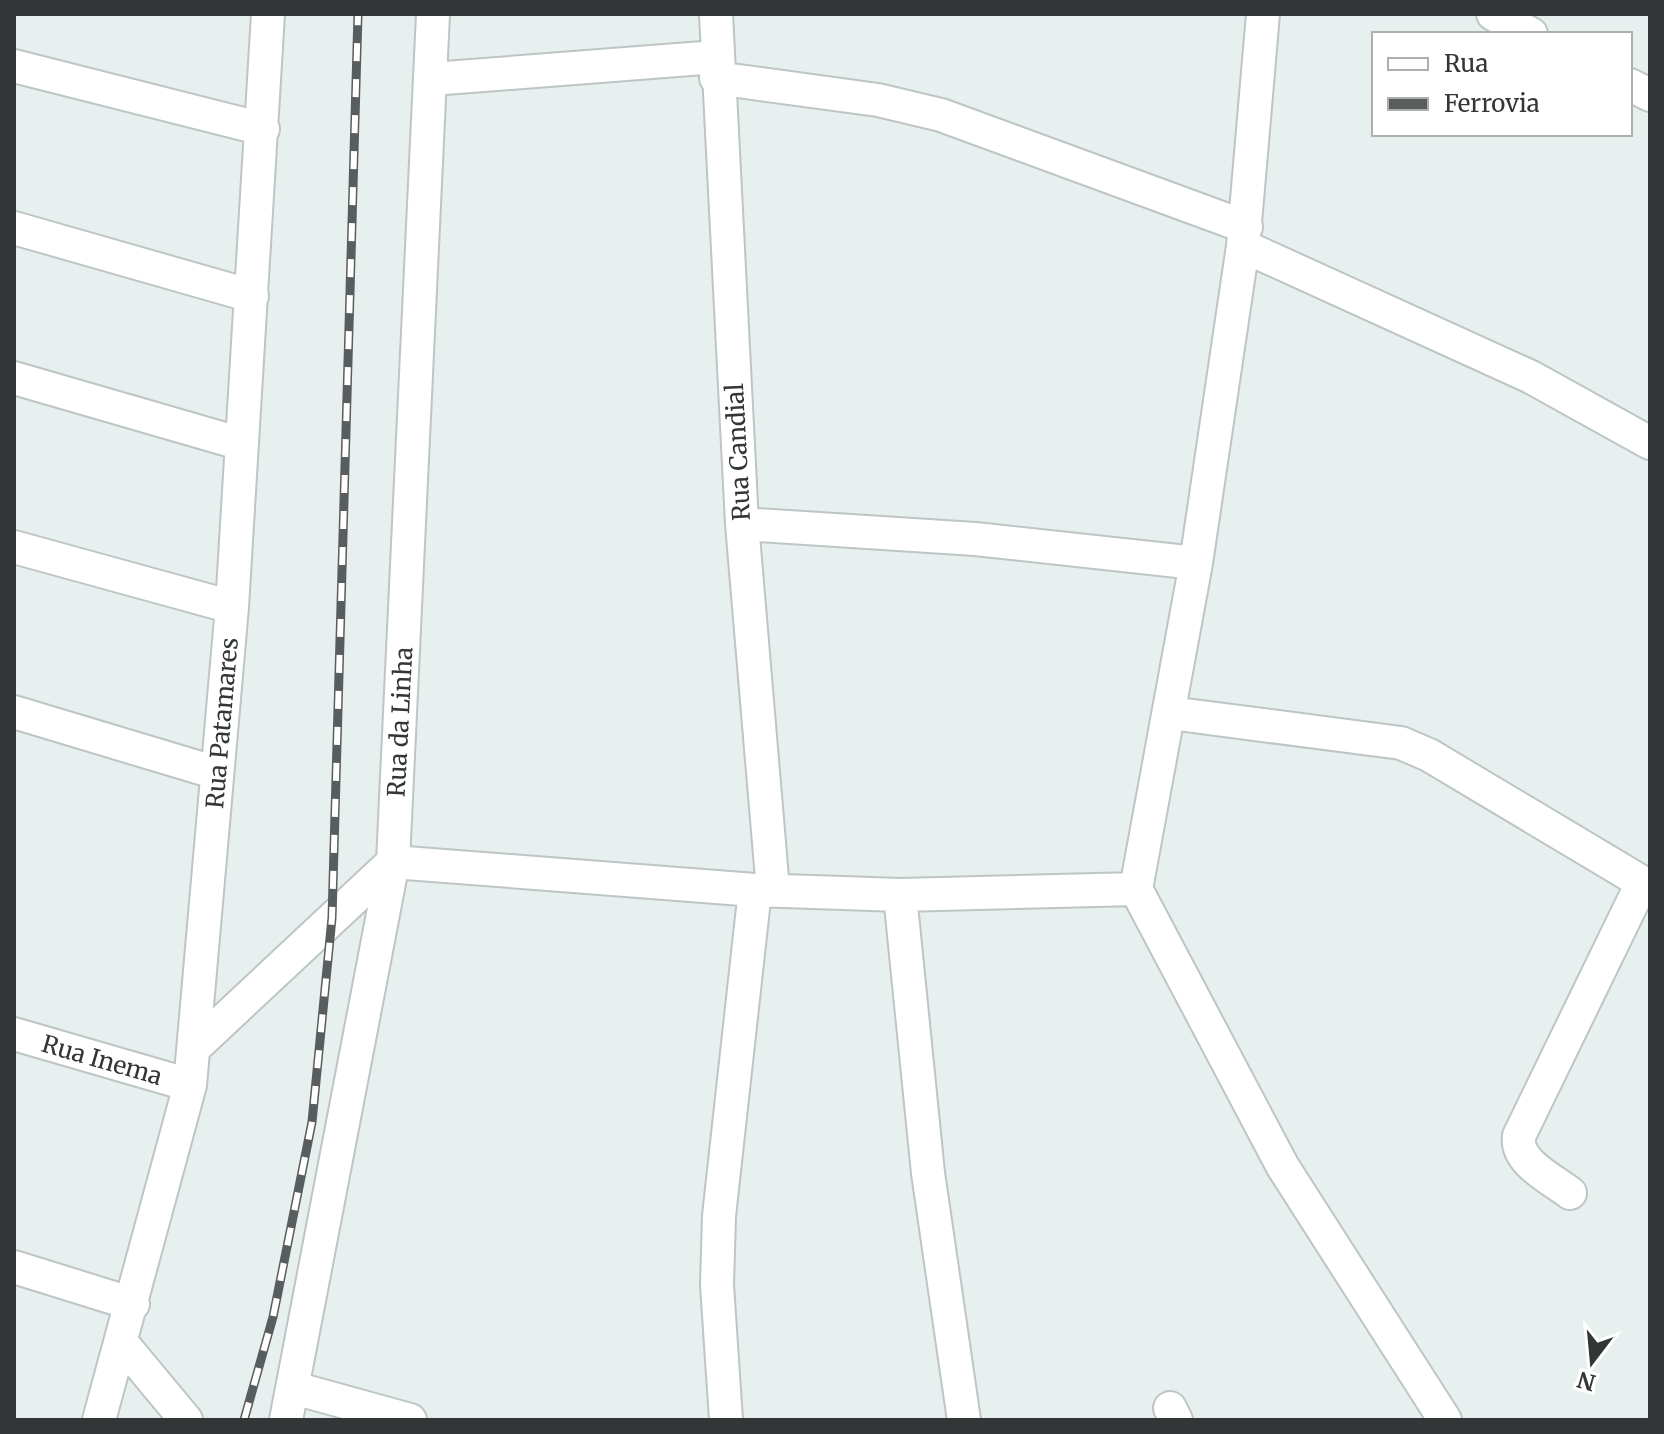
<svg xmlns="http://www.w3.org/2000/svg" width="1664" height="1434" viewBox="0 0 1664 1434" font-family="Merriweather,serif">
<style>
.lines{fill:none;stroke-linecap:round;stroke-linejoin:round}
.street-casing{stroke:#bdc5c5;stroke-width:36}
.street{stroke:#fff;stroke-width:32}
.rail-casing{stroke:#595d5d;stroke-width:9}
.rail{stroke:#fff;stroke-width:6;stroke-dasharray:18;stroke-linecap:butt}
.labels{text-anchor:middle;dominant-baseline:central;stroke-width:6;stroke-linejoin:round;paint-order:stroke}
.street-label{font-size:24px;fill:#333636;stroke:#fff}
</style>
<rect width="100%" height="100%" fill="#e7efef"/>
<g class="lines">
<g class="street-casing">
<path id="street" d="M716,14L742,524L773,890
M1263,14L1243,246L1196,563L1136,889L1283,1167L1445,1420
M1493,14L1531,34
M14,66L263,129
M716,78L878,100L941,115L1246,227
M432,79L716,57
M1630,85L1650,95
M14,228L252,296
M1243,246L1531,377L1650,443
M14,378L242,444
M742,524L975,539L1196,563
M14,547L232,607
M14,712L217,773
M1170,713L1401,743L1429,755L1650,887
M900,895L928,1173L964,1420
M14,1034L190,1085
M194,1048L393,862L755,890L900,895L1136,889
M1570,1193C1552,1179 1515,1162 1519,1136L1642,883
M14,1267L133,1304
M122,1343L186,1420
M294,1388L410,1420
M1170,1408L1176,1420
M99,1420L190,1085L232,607L268,14
M286,1420L393,862L433,14
M726,1420L717,1285L719,1216L755,890"/>
</g>
<use href="#street" class="street"/>
<g class="rail-casing">
<path id="rail" d="M244,1420L273,1317L312,1122L332,918L358,14"/>
</g>
<use href="#rail" class="rail"/>
</g>
<g class="labels">
<g class="street-label">
<text transform="translate(738 452) rotate(-93)">Rua Candial</text>
<text transform="translate(400 722) rotate(-87)">Rua da Linha</text>
<text transform="translate(222 723) rotate(-85)">Rua Patamares</text>
<text transform="translate(102 1060) rotate(16)">Rua Inema</text>
</g>
</g>
<rect width="1664" height="1434" fill="none" stroke="#333636" stroke-width="32"/>
<rect x="1372" y="32" width="260" height="104" fill="#ffffff" stroke="#adafaf" stroke-width="2"/>
<rect x="1388" y="58" width="40" height="12" fill="#ffffff" stroke="#adafaf" stroke-width="2"/>
<text x="1444" y="72" font-size="24" fill="#333636">Rua</text>
<rect x="1388" y="98" width="40" height="12" fill="#595d5d" stroke="#adafaf" stroke-width="2"/>
<text x="1444" y="112" font-size="24" fill="#333636">Ferrovia</text>
<g transform="translate(1592 1362) rotate(196)" stroke="#ffffff" stroke-width="6" paint-order="stroke">
<path d="M0-6L14 30L0 20L-14 30Z" fill="#333636"/>
<text y="-12" font-size="22" font-weight="bold" text-anchor="middle" fill="#333636">N</text>
</g>
</svg>
